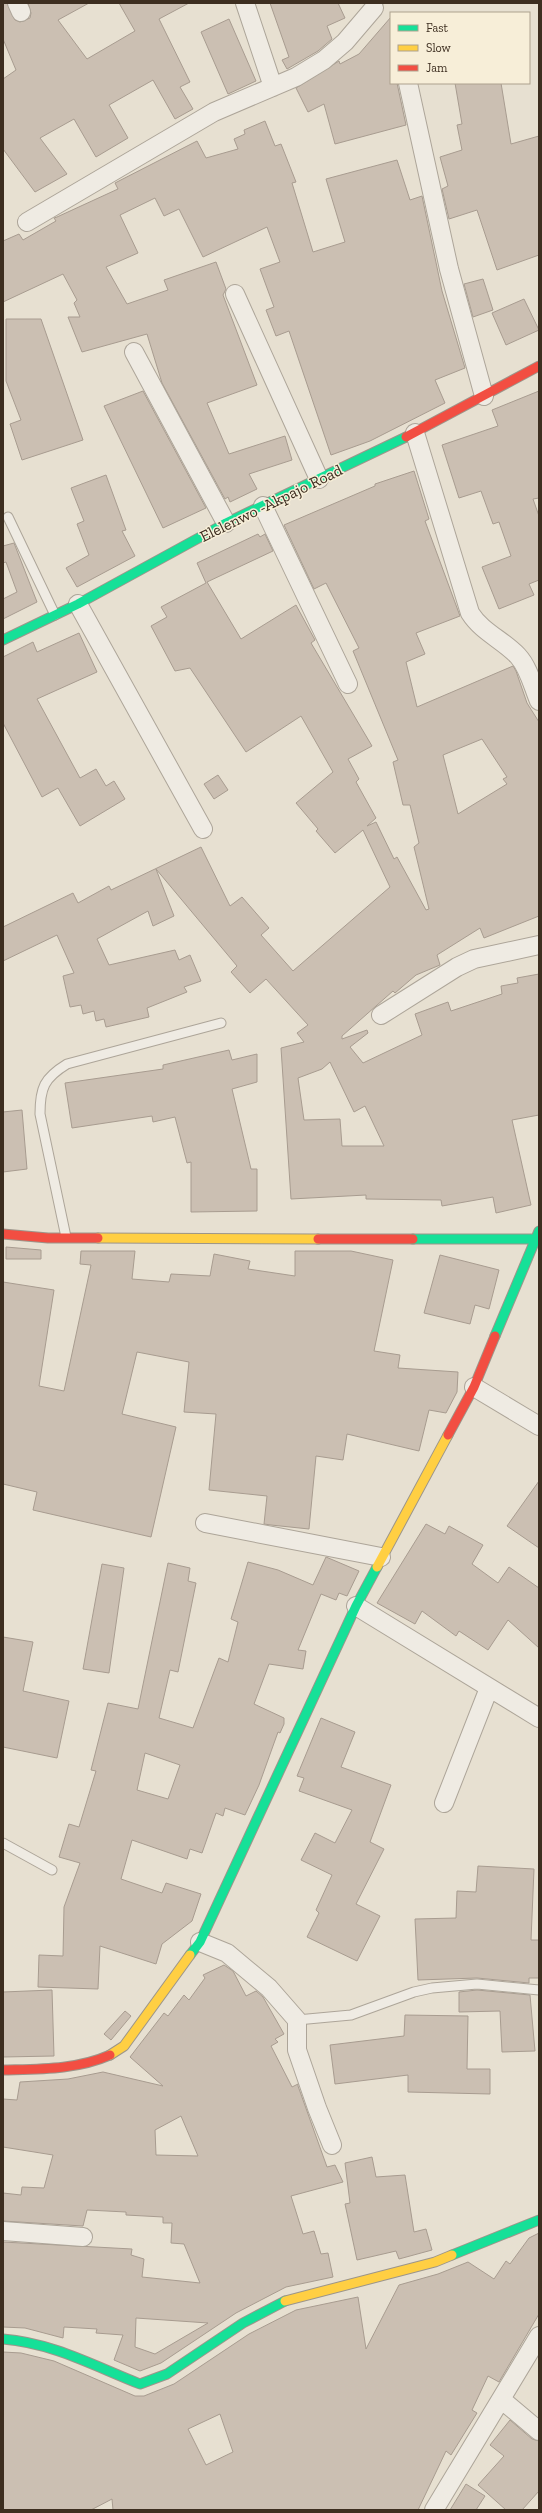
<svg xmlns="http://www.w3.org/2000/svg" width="542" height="2513" viewBox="0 0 542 2513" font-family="'Zilla Slab',serif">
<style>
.building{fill:#cbbfb2;stroke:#a89c90;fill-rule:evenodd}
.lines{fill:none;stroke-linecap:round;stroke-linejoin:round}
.lane-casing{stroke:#ada599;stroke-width:11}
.street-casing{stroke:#ada599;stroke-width:20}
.fast-casing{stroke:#9c958a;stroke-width:11}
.slow-casing{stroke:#9c958a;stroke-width:11}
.jam-casing{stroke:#9c958a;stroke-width:11}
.lane{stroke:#efebe3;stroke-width:9}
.street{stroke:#efebe3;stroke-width:18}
.fast{stroke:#16e098;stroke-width:9}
.slow{stroke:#ffcf43;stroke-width:9}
.jam{stroke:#f24e42;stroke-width:9}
.labels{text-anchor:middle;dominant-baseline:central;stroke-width:3;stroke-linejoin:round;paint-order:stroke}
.street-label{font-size:16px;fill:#3d2e20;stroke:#f7eed8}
</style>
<rect width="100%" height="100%" fill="#e7e0d1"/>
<path class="building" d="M3,3H7L15,20L20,22L30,18L31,13L28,3H89L58,20L87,59L135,31L119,3H189L159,19L190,82L180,87L193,109L175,119L153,80L109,105L128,138L96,157L74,119L40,138L67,174L35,192L3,149V79L16,70L3,39Z
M270,3H338L345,18L327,26L332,39L318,51L287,69L282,60L289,57Z
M391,17V83H397L406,125L335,144L324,104L308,112L296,88L339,61L340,64L359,54Z
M229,19L256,81L228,94L201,32Z
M455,83H501L511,144L539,136V255L497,270L477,210L449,219L442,189L448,186L440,157L462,150L457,125L462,124Z
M265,121L275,146L281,144L296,182L292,183L313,252L345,242L326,179L397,160L410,200L422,196L442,291L465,368L435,380L445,403L370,441L331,455L289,331L276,336L266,310L274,307L260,269L280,262L267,227L203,257L179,209L164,216L155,198L120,215L138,253L106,267L127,304L168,290L164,280L216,262L226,289L223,295L257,385L207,403L229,454L285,436L292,460L249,474L257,489L230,502L228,497L225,499L162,383L147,334L82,352L68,317H80L74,303L77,300L63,274L3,302V241L19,234L23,240L56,221L54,218L57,217L118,189L115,183L197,141L206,158L238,149L234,139L245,134L244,130Z
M483,279L493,310L473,317L464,284Z
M524,299L539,330L506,345L492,313Z
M6,319H41L83,440L22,460L10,424L21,420L6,381Z
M143,391L206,508L163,528L104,406Z
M539,391V498L533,499L539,516V580L529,584L534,595L499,609L482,567L511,556L499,522L493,524L481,491L459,498L442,445L498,426L492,410Z
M414,471L429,519L425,521L460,616L416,633L425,654L406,662L417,707L513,666L516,671L527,703L539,722V916L484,938L480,928L437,955L440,965L416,975L395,993L393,991L342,1036V1039L367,1030L368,1033L350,1047L363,1063L422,1035L415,1014L448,1002L451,1011L502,994L501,986L518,983L517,978L539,974V1115L512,1120L531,1205L496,1213L493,1197L442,1206L441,1200L366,1199V1195L291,1199L281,1048L304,1042L297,1033L308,1025L266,979L250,993L231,972L237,966L156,869L174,916L153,926L148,911L97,939L109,965L175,950L179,960L190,955L201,981L184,987L187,992L147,1008L149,1017L106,1027L104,1019L96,1021L94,1011L83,1014L81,1005L70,1007L63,976L74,973L57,935L3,961V927L73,893L78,903L109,886L111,890L201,847L230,906L242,897L269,928L261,935L293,971L390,887L363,830L335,853L316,831L318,829L296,803L333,772L301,716L246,752L190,668L175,671L151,626L167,617L161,607L206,583L197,563L258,534L260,537L265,534L273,551L207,582L241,639L296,605L315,640L311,643L372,746L348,759L359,779L356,782L376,818L367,826L376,822L394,859L397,857L426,910L429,909L414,847L419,843L410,805H403L393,762L398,760L353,651L359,648L326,583L314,589L284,525L375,486V484ZM482,739L507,777L503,779L507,784L458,814L443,755ZM330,1062L354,1112L365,1106L384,1146H342L340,1119L304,1120L298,1078L322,1069Z
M106,475L126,530L122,531L135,556L77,587L66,568L89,555L77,524L84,521L71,488Z
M14,543L37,602L3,619V599L17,592L6,562L3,563V546Z
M79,633L97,672L37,699L80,778L96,769L106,786L114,781L125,799L80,826L58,788L42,797L3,723V657L33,642L37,652Z
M218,775L228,790L214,799L204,784Z
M229,1050L232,1060L257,1054V1082L232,1089L251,1169H257V1211L191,1212V1162L187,1163L175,1117L153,1122L152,1116L72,1128L65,1083L163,1069V1065Z
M22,1110L27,1169L3,1172V1112Z
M6,1247L41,1250V1259H6Z
M81,1251H135L132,1279L169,1282L171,1274L210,1276L214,1254L250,1261L248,1269L295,1276V1251H351L393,1260L374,1351L400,1355L398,1368L458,1372L457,1392L446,1413L429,1410L419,1451L347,1434L343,1460L316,1456L309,1529L271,1525L264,1524L267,1496L209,1490L216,1414L184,1412L189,1362L137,1352L122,1414L176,1427L151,1537L33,1510L37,1492L3,1484V1282L54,1290L39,1386L64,1391L91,1265L80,1264Z
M440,1255L499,1270L489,1309L475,1305L470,1324L424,1313Z
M539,1481V1548L507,1526Z
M426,1524L445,1534L449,1526L483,1545L472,1564L498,1583L509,1567L539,1588V1648L508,1620L488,1650L459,1631L456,1636L422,1611L415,1624L377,1603Z
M326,1557L359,1571L347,1596L339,1593L336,1600L321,1594L298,1650L306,1651L303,1669L269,1664L254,1704L284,1718V1724L280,1733L278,1732L259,1785L245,1815L225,1808L223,1816L216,1813L202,1853L190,1849L187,1859L132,1840L121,1879L162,1893L166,1883L201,1894L192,1921L162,1944L156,1964L100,1946L98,1989L38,1987L39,1955L63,1956L64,1907L80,1863L59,1857L69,1824L79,1827L96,1771L91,1770L108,1703L138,1709L168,1563L190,1568L188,1581L196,1583L178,1672L170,1670L159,1718L193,1728L219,1658L228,1662L238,1622L231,1619L248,1562L278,1570L313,1585ZM145,1753L180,1765L168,1799L137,1790Z
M102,1564L124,1568L109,1673L83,1669Z
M3,1637L33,1642L23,1691L69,1701L57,1758L3,1747Z
M321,1718L355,1732L341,1767L391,1785L370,1842L384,1849L356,1904L380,1916L357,1961L307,1937L319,1913L316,1910L332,1875L301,1860L315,1833L335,1843L352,1810L299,1791L304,1778L297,1776Z
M478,1866L534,1869L531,1940H539V1978H529V1983L477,1978L418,1980L415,1919L456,1918L457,1891L476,1892Z
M224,1965L233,1971L246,1996L256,1991L263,1997L284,2034L275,2039L278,2042L271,2046L292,2087L298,2084V2086L327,2167L335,2165L343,2182L291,2196L303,2234L314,2231L321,2254L328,2253L333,2277L286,2287L236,2313L161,2363L140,2371L114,2360L123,2335L96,2333L97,2329L64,2327L63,2338L25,2328L3,2327V2242L132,2249L131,2255L144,2259L142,2277L200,2283L184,2244L171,2243L172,2223H163V2217L126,2215V2212L87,2210L83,2226L3,2221V2193L21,2195L22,2187L44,2188L53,2155L3,2147V2099L17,2100L20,2082L68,2079L103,2072L163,2086L130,2057L164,2013L168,2016L184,1995L189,2000L205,1978L203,1975ZM181,2116L198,2156L156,2155L155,2130ZM136,2318L208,2323L155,2354L135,2347Z
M52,1990L54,2056L3,2057V1992Z
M477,1990L530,1995L535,2051L502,2052L500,2011L459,2012V1992Z
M125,2011L131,2016L111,2040L104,2034Z
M405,2015L468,2016L467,2069H490V2094L408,2092V2075L335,2084L330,2045L404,2036Z
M372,2157L376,2177L405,2175L414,2232L426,2229L432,2250L399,2259L396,2251L357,2260L345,2204L350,2203L345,2163Z
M539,2233V2314L499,2382L488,2376L472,2410L477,2413L451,2455L446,2451L418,2510H113L112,2499L91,2510H3V2352L21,2353L54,2361L135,2396H144L174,2384L249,2334L296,2310L358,2297L366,2349L399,2285L438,2274L468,2262L494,2279L506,2261L510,2264L529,2238ZM220,2414L233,2452L206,2465L188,2429Z
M510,2420L532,2439L539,2441V2491L522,2510H506L478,2485L504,2456L490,2445Z
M466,2484L485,2496L476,2510H450Z"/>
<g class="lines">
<g class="lane-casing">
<path id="lane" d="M8,517L55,615
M66,1237L40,1114C40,1088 44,1078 67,1064L221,1023
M3,1843L52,1870
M297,2020L351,2015L414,1992L432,1988L477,1984L539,1990"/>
</g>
<g class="street-casing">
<path id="street" d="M17,3L21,12
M245,3L273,87
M408,83L449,269L484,396
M27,222L214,112L296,77L324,60L345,42L374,8
M235,294L319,479
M134,352L226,523
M415,433L470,613C482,632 503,640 518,656C529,668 533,687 539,701
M263,506L348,684
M78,604L203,829
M381,1015L457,967L474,959L539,945
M474,1387L539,1426
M205,1523L381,1557
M356,1606L539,1718
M444,1803L489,1688
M200,1942L227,1953L269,1988L297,2020V2050L317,2108L332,2145
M3,2231L83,2237
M502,2400L539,2431
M434,2510L539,2336"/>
</g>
<g class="fast-casing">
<path id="fast" d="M3,640L78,604L226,523L406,437
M413,1239H534
M495,1336L539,1231
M190,1955L200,1942L356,1606L377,1567
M452,2255L539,2220
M3,2339C53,2343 94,2366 140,2384L167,2374L243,2323L285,2301"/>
</g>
<g class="slow-casing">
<path id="slow" d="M98,1238L318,1239
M377,1567L448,1435
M110,2055L124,2046L190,1955
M285,2301L435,2262L452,2255"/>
</g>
<g class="jam-casing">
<path id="jam" d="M406,437L539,366
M3,1234L48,1238H98
M318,1239H413
M448,1435L474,1387L495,1336
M3,2070C39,2069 76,2070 110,2055"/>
</g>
<use href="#lane" class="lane"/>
<use href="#street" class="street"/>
<use href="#fast" class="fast"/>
<use href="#slow" class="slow"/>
<use href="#jam" class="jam"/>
</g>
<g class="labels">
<g class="street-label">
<text transform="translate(271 503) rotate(-26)">Elelenwo -Akpajo Road</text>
</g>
</g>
<rect width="542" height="2513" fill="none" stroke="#3d2e20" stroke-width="8"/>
<rect x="390" y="12" width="140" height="72" fill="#f7eed8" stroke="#ada18e"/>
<rect x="398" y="25" width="20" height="6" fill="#16e098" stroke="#ada18e"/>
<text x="426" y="32" font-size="12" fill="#3d2e20">Fast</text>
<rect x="398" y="45" width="20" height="6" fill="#ffcf43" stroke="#ada18e"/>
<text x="426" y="52" font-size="12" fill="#3d2e20">Slow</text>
<rect x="398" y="65" width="20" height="6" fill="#f24e42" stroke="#ada18e"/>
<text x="426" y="72" font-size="12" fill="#3d2e20">Jam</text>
</svg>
